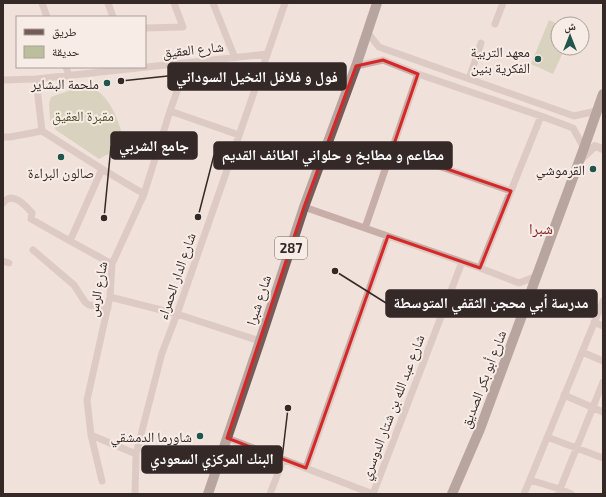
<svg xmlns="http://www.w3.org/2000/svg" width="606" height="497" viewBox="0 0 606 497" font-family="'Exo 2','Noto Naskh Arabic',sans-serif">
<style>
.green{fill:#bcbf9c}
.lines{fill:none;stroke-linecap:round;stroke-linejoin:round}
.minor{stroke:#c8aea8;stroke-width:7}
.tertiary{stroke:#c8aea8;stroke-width:8}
.primary{stroke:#765c59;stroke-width:10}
.marked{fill:none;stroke:#d62828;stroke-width:3;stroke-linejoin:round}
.poi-dot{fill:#1f554b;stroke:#f8ece7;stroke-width:1.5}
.labels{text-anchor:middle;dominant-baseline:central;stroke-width:4;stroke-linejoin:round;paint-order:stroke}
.shield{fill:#f8ece7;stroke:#706461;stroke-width:1}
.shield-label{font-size:13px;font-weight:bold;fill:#352928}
.street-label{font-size:14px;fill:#352928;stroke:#f8ece7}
.poi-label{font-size:14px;fill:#352928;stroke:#f8ece7;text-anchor:end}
.park-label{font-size:14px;fill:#4e522d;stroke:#f8ece7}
.neighbourhood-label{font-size:15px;fill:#802425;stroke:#f8ece7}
.leader{fill:none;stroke:#352928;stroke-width:1.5}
.callout-dot{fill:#352928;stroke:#f8ece7;stroke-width:1.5}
.callout{fill:#352928;stroke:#352928;stroke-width:1.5}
.callout-label{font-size:15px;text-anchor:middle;font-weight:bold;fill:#fff}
</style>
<rect width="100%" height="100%" fill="#f1e1db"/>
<path class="green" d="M549,20L558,24V48H565L553,74L531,64Z
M88,84C94,88 101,93 105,98C116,111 121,129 125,145L99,159L56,130L50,120L49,104L51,97Z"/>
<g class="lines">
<path class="minor" d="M42,3L47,17
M108,3L113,17
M213,3L235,58
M495,24L503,3
M145,28L183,27L174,3
M367,32L379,47L574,116L596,111
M356,66L383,60L418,74L541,116L573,128L584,148
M66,67L69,76
M36,79L42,131L102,169L144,194
M469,79L481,43
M3,80L36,79L267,54
M170,111L239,135
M3,137H10L42,131
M392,150L511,191
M3,203C12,190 26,206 32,213L31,219L70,241L112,264
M304,207L480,268L519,283L537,276
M365,228L418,74
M70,241L102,169
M33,250L74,285L85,302L89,305L108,308
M3,261L9,263
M480,268L541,116
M110,297L177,314L260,341
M594,322L603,326
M582,352L603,361
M564,395L603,412
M91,435L136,454
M547,437L603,458
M227,438L373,494
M306,468L388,236
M530,480L560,489L571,494
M102,481L91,435L87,400L110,297L112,264L144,194L170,111L187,63
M135,494L136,454L162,353L177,314L285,3
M270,494L283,460
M373,494L462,262
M524,494L603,301
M558,494L603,382"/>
<path class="tertiary" d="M580,160L595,146L603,149"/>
<path class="primary" d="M208,494L260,341L304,207L356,66L377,3
M452,494L480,429L584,148L603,94"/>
</g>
<path d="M0 0H606V497H0ZM383,60L418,74L392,150L511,191L480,268L388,236L306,468L227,438L304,207L356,66Z" fill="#f1e1db" fill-opacity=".55" fill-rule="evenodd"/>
<path class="marked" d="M383,60L418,74L392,150L511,191L480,268L388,236L306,468L227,438L304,207L356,66Z"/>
<g class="poi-dot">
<circle cx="538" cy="59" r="4"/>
<circle cx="107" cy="83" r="4"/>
<circle cx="61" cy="157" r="4"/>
<circle cx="593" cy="169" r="4"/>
<circle cx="200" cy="436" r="4"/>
</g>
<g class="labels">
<rect class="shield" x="275" y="237" width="32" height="22" rx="3"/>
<g class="shield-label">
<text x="291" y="248">287</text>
</g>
<g class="street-label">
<text transform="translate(193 49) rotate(-6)">شارع العقيق</text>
<text transform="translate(176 276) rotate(-71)">شارع الدار الحمراء</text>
<text transform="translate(97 289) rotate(-80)">شارع الرس</text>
<text transform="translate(258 300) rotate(-72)">شارع شبرا</text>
<text transform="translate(483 379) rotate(-69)">شارع أبو بكر الصديق</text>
<text transform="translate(392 407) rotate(-69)">شارع عبد الله بن شتار الدوسري</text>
</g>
<g class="poi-label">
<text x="530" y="51">معهد التربية<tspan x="530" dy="16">الفكرية بنين</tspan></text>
<text x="99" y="83">ملحمة البشاير</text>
<text x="585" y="169">القرموشي</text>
<text x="61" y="172" text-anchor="middle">صالون البراءة</text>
<text x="192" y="436">شاورما الدمشقي</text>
</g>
<g class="park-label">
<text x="83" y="115">مقبرة العقيق</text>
</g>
<g class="neighbourhood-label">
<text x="541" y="228">شبرا</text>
</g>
</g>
<path class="leader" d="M121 81L168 76M104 218L111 146M198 217L214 155M335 271L386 303M288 408L282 459"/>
<g class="callout-dot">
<circle cx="121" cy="81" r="4"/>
<circle cx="104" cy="218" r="4"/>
<circle cx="198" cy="217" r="4"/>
<circle cx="335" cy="271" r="4"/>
<circle cx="288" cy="408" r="4"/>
</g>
<g class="callout">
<rect x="168" y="63" width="178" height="27" rx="4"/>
<rect x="111" y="132" width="86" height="27" rx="4"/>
<rect x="214" y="142" width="238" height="27" rx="4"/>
<rect x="386" y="290" width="211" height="27" rx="4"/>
<rect x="142" y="446" width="140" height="27" rx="4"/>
</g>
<g class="callout-label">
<text x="257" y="82">فول و فلافل النخيل السوداني</text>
<text x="154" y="151">جامع الشربي</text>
<text x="333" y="160">مطاعم و مطابخ و حلواني الطائف القديم</text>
<text x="491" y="308">مدرسة أبي محجن الثقفي المتوسطة</text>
<text x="212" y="464">البنك المركزي السعودي</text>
</g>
<rect width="606" height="497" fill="none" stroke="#352928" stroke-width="8"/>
<rect x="16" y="16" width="130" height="52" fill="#f8ece7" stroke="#aa9e9b"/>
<rect x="24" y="29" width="20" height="6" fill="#765c59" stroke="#aa9e9b"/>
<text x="52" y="36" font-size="12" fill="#352928">طريق</text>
<rect x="24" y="46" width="20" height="12" fill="#bcbf9c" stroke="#aa9e9b"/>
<text x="52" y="56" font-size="12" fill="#352928">حديقة</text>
<g transform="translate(570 36)"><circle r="19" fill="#f8ece7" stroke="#aa9e9b"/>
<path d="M0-3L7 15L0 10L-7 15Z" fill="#1f554b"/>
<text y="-6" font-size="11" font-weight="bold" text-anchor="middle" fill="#352928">ش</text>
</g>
</svg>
